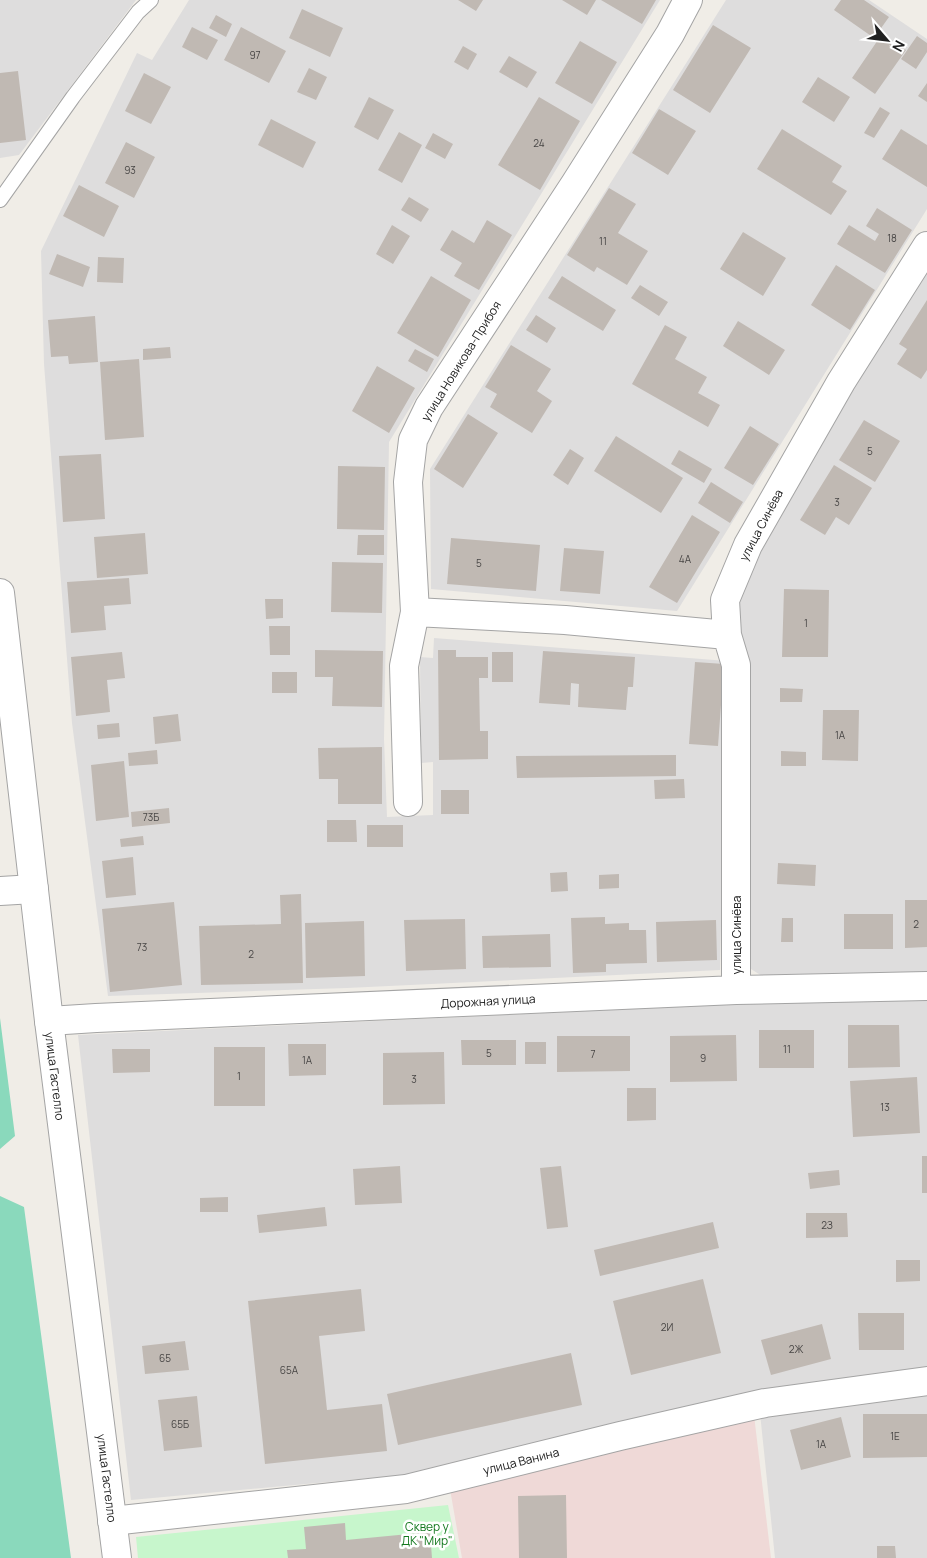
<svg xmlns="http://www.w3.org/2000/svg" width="927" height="1558" viewBox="0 0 927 1558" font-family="Manrope,sans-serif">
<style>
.residential{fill:#dedddd}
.commercial{fill:#efd9d7}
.park{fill:#c7f6cc}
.pitch{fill:#8ad9bc}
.building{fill:#c0b9b3}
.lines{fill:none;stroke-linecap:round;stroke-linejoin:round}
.service-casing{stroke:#a4a4a4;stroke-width:16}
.minor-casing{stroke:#a4a4a4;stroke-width:30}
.tertiary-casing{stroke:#a4a4a4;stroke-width:30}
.service{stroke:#fff;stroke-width:14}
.minor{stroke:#fff;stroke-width:28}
.tertiary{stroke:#fff;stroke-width:28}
.labels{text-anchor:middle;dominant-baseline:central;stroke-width:5;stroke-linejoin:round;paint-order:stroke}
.number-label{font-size:10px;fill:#484645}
.street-label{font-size:12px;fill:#202020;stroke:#fff}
.park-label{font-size:12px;fill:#13781e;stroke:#fff}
</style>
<rect width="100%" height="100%" fill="#f0ede7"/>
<path class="residential" d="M0,0H136L19,155L0,158Z
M189,0H660L389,442L384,739L387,817L433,815V762L421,763L420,657L433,658L434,638L727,661L720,970L347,988L108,996L72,723L44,364L41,251L137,53L152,60Z
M726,0H869L927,39V209L677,611L431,589L430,469Z
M927,269V979H767L751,969L746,919L750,744L746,672L738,605L751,561L858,380Z
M927,1000V1373L596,1434L404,1475L131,1500L78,1035L754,1003Z
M927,1391V1558H775L760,1413Z"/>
<path class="commercial" d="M754,1415L771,1558H462L450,1489Z"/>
<path class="park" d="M448,1505L459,1558H138L136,1537Z"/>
<path class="pitch" d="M0,1018L15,1136L0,1149Z
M0,1196L24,1207L71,1558H0Z"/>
<path class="building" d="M458,0H483L476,11Z
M562,0H596L587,15Z
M601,0H656L642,24Z
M841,0H864L889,17L874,38L834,10Z
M302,9L343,28L330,57L289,38Z
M216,15L232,24L226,37L209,28Z
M713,25L751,48L710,113L673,90Z
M192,27L218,40L207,60L182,47Z
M241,27L286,51L269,83L224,60Z
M882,34L906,50L875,94L852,78Z
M917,36L927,43V52L916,69L901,59Z
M580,41L617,62L592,104L555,83Z
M463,46L477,54L468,70L454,62Z
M509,56L537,72L527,88L499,72Z
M309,68L327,77L316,100L297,92Z
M18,71L26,140L0,143V73Z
M144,73L171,87L151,124L125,111Z
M818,77L850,97L834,122L802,102Z
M927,83V102L918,96Z
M369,97L394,110L378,140L354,127Z
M539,97L580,121L540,190L498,165Z
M880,107L890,113L874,138L864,133Z
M659,109L696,131L668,175L632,153Z
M271,119L316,142L303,168L258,145Z
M782,129L842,166L832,182L847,191L831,215L757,169Z
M901,129L927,145V187L882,159Z
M399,132L422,145L402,183L378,170Z
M433,133L453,144L445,159L425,148Z
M126,142L155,157L134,198L105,183Z
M79,185L119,206L104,237L63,216Z
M609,188L636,204L618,233L648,251L627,285L597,267L594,272L567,255Z
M409,197L429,209L421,222L401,210Z
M877,208L912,230L885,273L837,244L849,225L875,241L879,234L866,226Z
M487,220L512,235L479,290L454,276L462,263L440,250L452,230L474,243Z
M392,225L410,236L393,264L376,254Z
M743,232L786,258L763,296L720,269Z
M57,254L90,267L83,287L49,274Z
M98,257L124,258L123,283L97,282Z
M836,265L875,290L850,330L811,305Z
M431,276L471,300L438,357L397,333Z
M562,276L616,310L603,331L548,298Z
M640,285L668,302L659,316L631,298Z
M927,300V370L921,379L897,364L907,349L899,344Z
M536,315L556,328L547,343L526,330Z
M95,316L98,362L69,364L68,356L51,357L48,320Z
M738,321L785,350L769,375L723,346Z
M665,325L687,337L675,359L707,377L698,393L720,405L708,427L632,384Z
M511,345L551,369L537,391L552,401L532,433L490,407L497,394L485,387Z
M170,347L171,358L143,360V349Z
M415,349L434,359L427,372L408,361Z
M139,359L144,437L105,440L100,362Z
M377,366L415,388L389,433L352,411Z
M468,414L498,433L463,488L434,469Z
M864,420L900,441L875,482L839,460Z
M750,426L779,444L753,485L724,468Z
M616,436L683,478L661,513L594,471Z
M570,449L584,458L568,485L553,475Z
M679,450L712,469L704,483L671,464Z
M101,454L105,519L63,522L59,456Z
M834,465L872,488L849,525L836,517L825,535L800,520Z
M338,466L385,467L384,530L337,529Z
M711,482L743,502L730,523L698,503Z
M692,515L720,532L677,603L649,587Z
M145,533L148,574L97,578L94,537Z
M358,535H384V555H357Z
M451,538L540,545L536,591L447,584Z
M564,548L604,551L600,594L560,591Z
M332,562L383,563L382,613L331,612Z
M129,578L131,604L104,606L106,630L71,633L67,582Z
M784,589L829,590L828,657H782Z
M265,599H283V618L266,619Z
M269,626H290V655H270Z
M315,650L383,651L382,707L332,706L333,677H315Z
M438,650H456V657H488V678H479L480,731H488V759L439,760Z
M543,651L635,657L633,687H628L626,710L578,707L579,684L571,683L570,705L539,703Z
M122,652L125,678L107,680L110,712L76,716L71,657Z
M492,652H513V682H492Z
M695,662L724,664L718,746L689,744Z
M272,672H297V693H272Z
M780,688L803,689L802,702H780Z
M823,710H859L858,761L822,760Z
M178,714L181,741L155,744L153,717Z
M119,723L120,737L98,739L97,725Z
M382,747V804H338V779H319L318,748Z
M157,750L158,764L129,766L128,753Z
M781,751L806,752V766H781Z
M676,755V776L517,778L516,756Z
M124,761L129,817L96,821L91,765Z
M684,779L685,798L655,799L654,780Z
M441,790H469V814H441Z
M169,808L170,823L132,827L131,812Z
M327,820H356L357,842H327Z
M367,825H403V847H367Z
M143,836L144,845L121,847L120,839Z
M133,857L136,895L106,898L102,861Z
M778,863L816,865L815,886L777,884Z
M567,872L568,891L551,892L550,873Z
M619,874V888L599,889V875Z
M301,894L303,983L201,985L199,926L281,924L280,895Z
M905,900H927V947L905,948Z
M174,902L182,985L110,992L102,909Z
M844,914H893V949H844Z
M605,917V924L629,923V930H646L647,963L606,964V972L573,973L571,918Z
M782,918H793V942H781Z
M465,919L466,969L406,971L404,920Z
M716,920L717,960L657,962L656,922Z
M364,921L365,976L306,978L305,923Z
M550,934L551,967L483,968L482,936Z
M848,1025H899L900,1067L848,1068Z
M759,1030H814V1068H759Z
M736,1035L737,1081L670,1082V1036Z
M557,1036H630V1071L557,1072Z
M461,1040H516V1065H462Z
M525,1042H546V1064H525Z
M288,1044H326V1075L289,1076Z
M214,1047H265V1106H214Z
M112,1049H150V1072L113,1073Z
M444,1052L445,1104L383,1105V1053Z
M917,1077L920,1133L853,1137L850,1081Z
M627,1088H656V1120L627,1121Z
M922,1156H927V1193H922Z
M400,1166L402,1203L355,1205L353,1169Z
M561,1166L568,1227L547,1229L540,1168Z
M839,1170L840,1185L810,1189L808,1173Z
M228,1197V1212H200V1198Z
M325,1207L327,1226L259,1233L257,1215Z
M806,1213H847L848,1237L806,1238Z
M713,1222L719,1248L600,1276L594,1250Z
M896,1260H920V1281L896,1282Z
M703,1279L721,1353L631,1375L613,1301Z
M361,1289L365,1331L319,1336L327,1410L382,1404L387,1451L265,1464L248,1301Z
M858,1313H904V1350H859Z
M822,1324L831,1359L771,1375L761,1340Z
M185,1341L189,1370L145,1374L142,1346Z
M571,1353L582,1405L398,1445L387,1394Z
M197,1396L202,1447L164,1451L158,1400Z
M863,1414H927V1457L863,1458Z
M841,1417L851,1457L801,1470L790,1430Z
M566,1495L567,1558H519L518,1496Z
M345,1523L346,1540L430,1532L432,1558H288L287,1550L306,1549L304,1527Z
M877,1546H895L896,1558H877Z"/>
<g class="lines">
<g class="service-casing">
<path id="service" d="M0,200L73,97L138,12L151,0"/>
</g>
<g class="minor-casing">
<path id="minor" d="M415,612L565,620L727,635
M408,802L404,666L415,612L408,482L413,440L429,407L575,184L670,34L688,0
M0,891L34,889
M736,990V665L727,635L725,600L748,545L841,382L927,246
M49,1021L96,1018L736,990L927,986
M112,1521L406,1489L620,1436L765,1403L927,1381"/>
</g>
<g class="tertiary-casing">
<path id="tertiary" d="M0,593L49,1021L117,1558"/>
</g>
<use href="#service" class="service"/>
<use href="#minor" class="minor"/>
<use href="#tertiary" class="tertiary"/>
</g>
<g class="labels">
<g class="number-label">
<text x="255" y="55">97</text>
<text x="539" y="143">24</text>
<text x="130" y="170">93</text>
<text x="892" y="238">18</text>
<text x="603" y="241">11</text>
<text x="870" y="451">5</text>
<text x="837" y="502">3</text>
<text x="685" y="559">4А</text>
<text x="479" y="563">5</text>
<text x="806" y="623">1</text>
<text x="840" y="735">1А</text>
<text x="151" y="817">73Б</text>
<text x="916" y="924">2</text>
<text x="142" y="947">73</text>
<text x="251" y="954">2</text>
<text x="787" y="1049">11</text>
<text x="489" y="1053">5</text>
<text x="593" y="1054">7</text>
<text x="703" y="1058">9</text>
<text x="307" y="1060">1А</text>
<text x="239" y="1076">1</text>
<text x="414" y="1079">3</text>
<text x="885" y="1107">13</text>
<text x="827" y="1225">2З</text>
<text x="667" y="1327">2И</text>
<text x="796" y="1349">2Ж</text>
<text x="165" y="1358">65</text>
<text x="289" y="1370">65А</text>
<text x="180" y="1424">65Б</text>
<text x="895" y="1436">1Е</text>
<text x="821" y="1444">1А</text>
</g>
<g class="street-label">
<text transform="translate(461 361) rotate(-58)">улица Новикова-Прибоя</text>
<text transform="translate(761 525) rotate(-62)">улица Синёва</text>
<text transform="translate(736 935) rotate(-90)">улица Синёва</text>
<text transform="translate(488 1001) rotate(-3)">Дорожная улица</text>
<text transform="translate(55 1076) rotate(83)">улица Гастелло</text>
<text transform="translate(521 1461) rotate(-14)">улица Ванина</text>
<text transform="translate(107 1478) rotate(83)">улица Гастелло</text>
</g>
<g class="park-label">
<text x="427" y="1526">Сквер у<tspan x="427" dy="14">ДК "Мир"</tspan></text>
</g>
</g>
<g transform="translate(887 40) rotate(118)" stroke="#ffffff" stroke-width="4" paint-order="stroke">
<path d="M0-4L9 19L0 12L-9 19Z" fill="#202020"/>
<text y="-8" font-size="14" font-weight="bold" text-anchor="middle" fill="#202020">N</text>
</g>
</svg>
